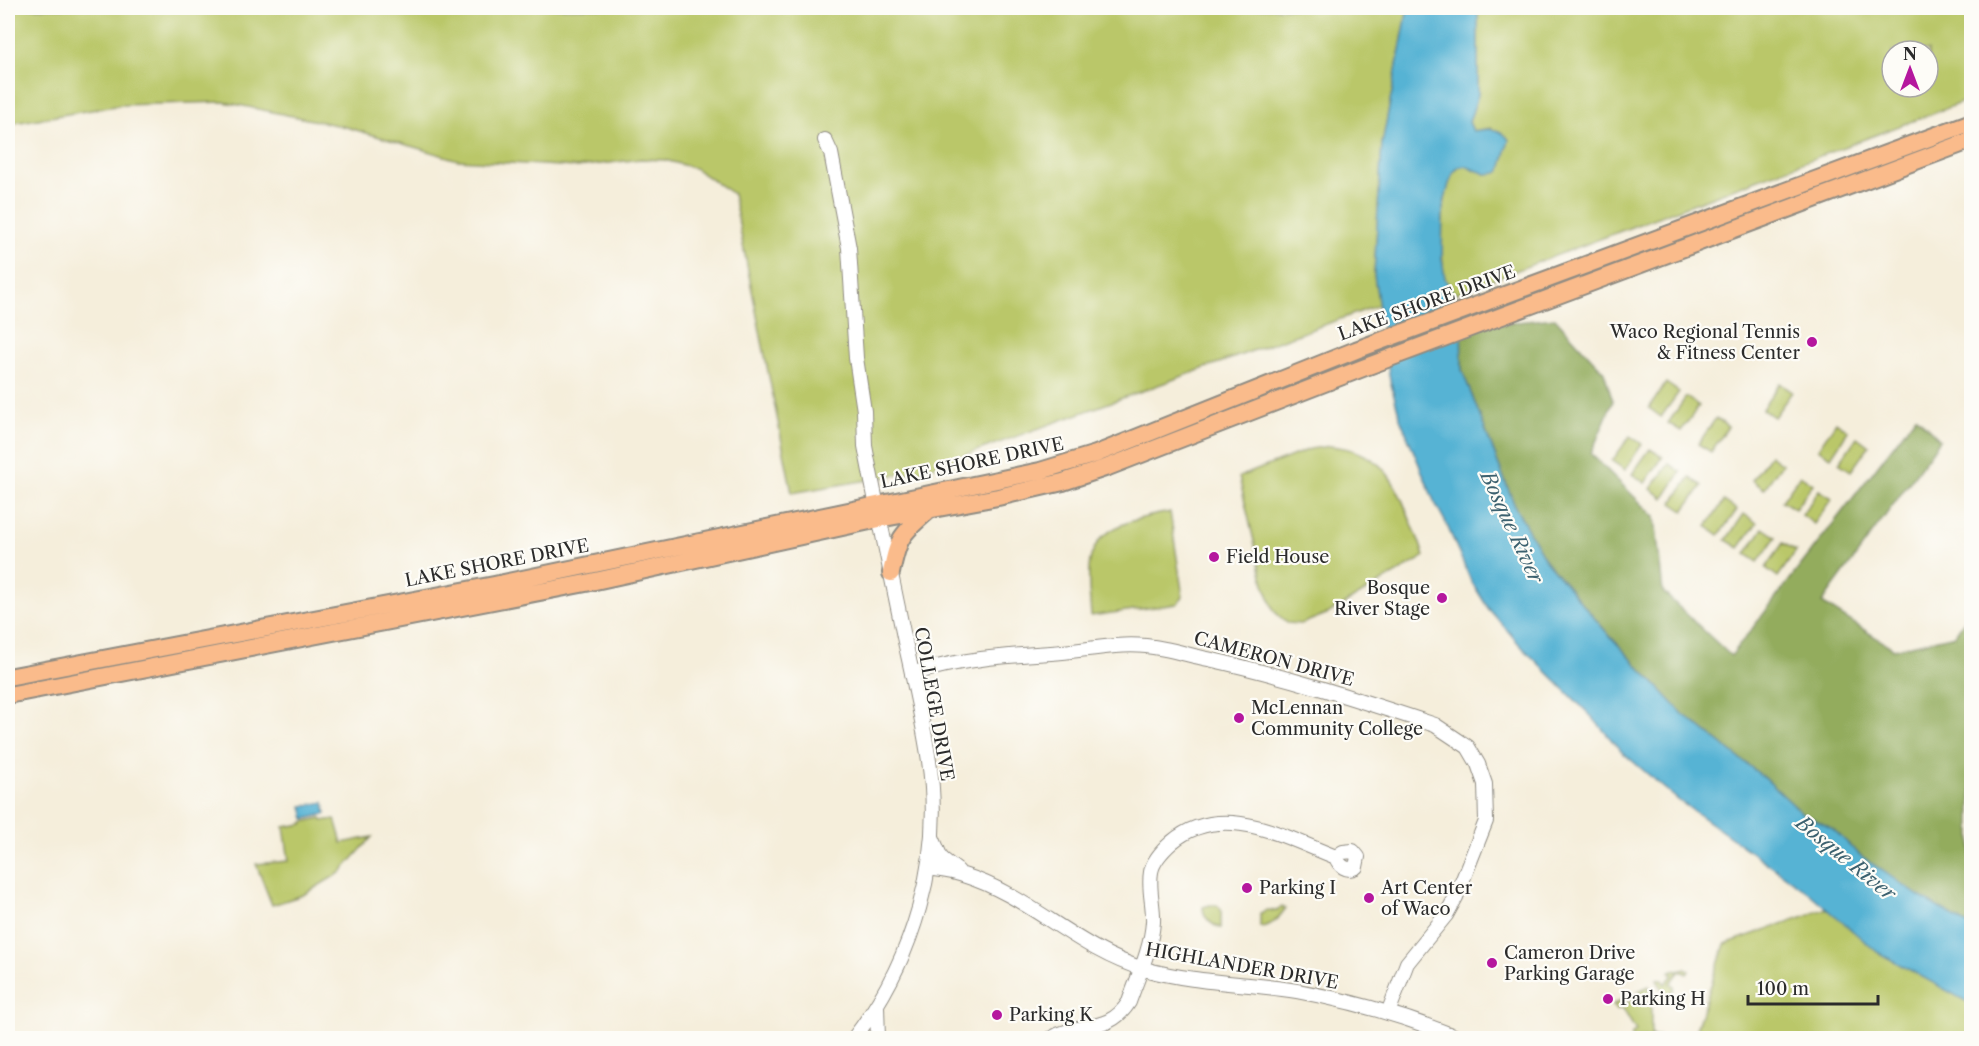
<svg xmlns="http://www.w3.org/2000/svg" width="1979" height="1046" viewBox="0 0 1979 1046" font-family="'Libre Caslon Text',serif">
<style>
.green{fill:#bac769;stroke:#72794a;stroke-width:1.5;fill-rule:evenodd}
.forest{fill:#93ac5d;stroke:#5f6c44;stroke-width:1.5}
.water{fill:#56b3d4;stroke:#406f80;stroke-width:1.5}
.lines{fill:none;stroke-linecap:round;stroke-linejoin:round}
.minor-casing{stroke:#908c83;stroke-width:16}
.major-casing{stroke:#908c83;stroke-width:20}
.minor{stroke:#fff;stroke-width:14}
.major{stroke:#fabb8b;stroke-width:16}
.poi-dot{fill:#b5179e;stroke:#fdfcf7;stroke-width:2}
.labels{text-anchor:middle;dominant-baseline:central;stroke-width:4.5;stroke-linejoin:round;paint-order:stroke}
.street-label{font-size:18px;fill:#2b2b2b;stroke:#fdfcf7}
.poi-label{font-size:18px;fill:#2b2b2b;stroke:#fdfcf7;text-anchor:start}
.water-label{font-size:20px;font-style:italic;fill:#3c616f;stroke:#fdfcf7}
</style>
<rect width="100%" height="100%" fill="#fdfcf7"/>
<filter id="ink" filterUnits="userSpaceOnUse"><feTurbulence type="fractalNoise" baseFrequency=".0167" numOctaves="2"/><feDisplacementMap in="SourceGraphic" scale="12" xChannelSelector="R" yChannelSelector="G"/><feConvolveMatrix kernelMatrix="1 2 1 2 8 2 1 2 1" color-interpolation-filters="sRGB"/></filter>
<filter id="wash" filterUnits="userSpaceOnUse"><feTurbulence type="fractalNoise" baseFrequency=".008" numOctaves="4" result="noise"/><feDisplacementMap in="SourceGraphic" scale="24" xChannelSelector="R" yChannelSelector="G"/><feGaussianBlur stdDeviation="1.35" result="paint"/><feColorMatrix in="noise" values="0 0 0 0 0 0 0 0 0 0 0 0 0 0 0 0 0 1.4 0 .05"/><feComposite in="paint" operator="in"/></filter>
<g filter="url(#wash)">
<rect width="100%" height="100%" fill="#f5eedb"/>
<path class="green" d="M8,8H1408L1382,144L1374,275L1379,305L921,471L792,493L733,194L694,168L665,160L641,159L577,167L458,160L346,127L224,102L121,105L8,124Z
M1478,8H1971V99L1454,294C1450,289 1446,285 1445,278C1440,258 1439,178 1460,167C1467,163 1479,171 1486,174L1492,128L1473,131L1469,122L1478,94ZM1892,51H1928V87H1892Z
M1666,383L1679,392L1661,417L1649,408Z
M1780,383L1792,392L1774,417L1762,409Z
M1686,397L1699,406L1681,431L1668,423Z
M1716,418L1728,427L1711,452L1698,444Z
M1836,422L1848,431L1831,457L1818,449Z
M1630,436L1642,444L1625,470L1612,461Z
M1857,437L1869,446L1851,471L1839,463Z
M1330,446C1378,450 1394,476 1409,517C1414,530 1421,543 1424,557L1329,613L1301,624L1287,623L1274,611L1264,584L1239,477L1310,449Z
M1650,449L1663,457L1645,483L1632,474Z
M1770,455L1782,464L1764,489L1752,480Z
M1669,464L1681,472L1664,498L1651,489Z
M1800,475L1813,484L1795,509L1782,501Z
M1690,477L1702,486L1684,511L1672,503Z
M1819,490L1832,498L1814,524L1802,515Z
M1724,501L1737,510L1719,535L1707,526Z
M1170,512L1183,597L1177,604L1091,616C1090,601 1088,585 1089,569C1091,525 1137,519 1170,512Z
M1744,514L1757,523L1739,548L1726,540Z
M1763,528L1776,537L1758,562L1746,554Z
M1783,543L1796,551L1778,577L1766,568Z
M321,818L322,821L335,819L342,843L372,837L340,873L303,895L272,905L256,864L289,861L284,827L303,824V822Z
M1210,905H1217L1221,909V928C1211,925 1203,917 1203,907Z
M1282,906L1285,909C1279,918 1271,927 1260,927V913L1268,910L1276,911Z
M1827,908L1971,1002V1038H1693L1725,944Z
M1686,968L1689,971L1687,974L1680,971L1670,984L1674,987L1673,992L1669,994H1665L1657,980L1661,979L1665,984L1673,975L1670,972Z
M1649,986L1651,991L1643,996L1648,1004L1656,999L1658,1003L1651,1004V1036H1658V1038H1631V1035L1636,1031L1622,1007L1616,1010L1613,1005L1623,999L1626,1004L1641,996L1638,991Z"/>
<path class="forest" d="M1555,318L1604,372L1613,401L1591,454L1655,517L1663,592L1731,656L1916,416L1940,440L1822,603L1894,649L1955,635L1971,610V927L1919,897L1860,855L1833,829L1802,813L1767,780L1683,714L1608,634L1546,561L1516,509L1462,370L1461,328Z"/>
<path class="water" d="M1408,8H1478V95L1469,122L1473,131C1488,129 1500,126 1509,140L1501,170L1497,173L1486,174L1465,166L1459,167L1454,172L1449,184L1443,207L1442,258L1445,279L1454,294L1461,328L1462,370L1516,509L1546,561L1608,634L1683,714L1767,780L1802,813L1833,829L1860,855L1919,896L1971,927V1004L1877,952L1809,893L1678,800L1622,752L1592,717L1520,645L1488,608L1471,581L1446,523L1434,501L1400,418L1390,380L1374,275L1382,144Z
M324,802L326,814L305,819L302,806Z"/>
</g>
<g filter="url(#ink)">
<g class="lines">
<g class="minor-casing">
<path id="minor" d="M825,140L831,153L849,248L856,358L864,411L865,446C877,509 891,573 904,637C913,678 923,720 929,761C944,859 913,961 854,1038
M912,674C958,659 1004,656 1051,653C1083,651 1114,643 1146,646C1167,648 1188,655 1208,659C1286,676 1360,700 1435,725L1468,747L1478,764L1485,784L1486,821L1456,897L1446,915L1407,963L1388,1013
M932,837L941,858L958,871
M928,868C940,870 952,871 963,875C1029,895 1078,950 1144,969C1194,983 1247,983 1297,991C1352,1001 1407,1017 1459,1038
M877,1006L878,1038
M1052,1038C1081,1021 1108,1035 1129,1002C1138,976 1151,950 1153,922C1154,906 1148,889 1151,872C1153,860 1163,850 1172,842C1222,800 1284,837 1336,857C1339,866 1347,872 1356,867L1358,857L1353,851L1343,852L1336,857"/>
</g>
<g class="major-casing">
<path id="major" d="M891,573C898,539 900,535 927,512
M8,677L494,585L1040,471L1096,454L1356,350L1972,122
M8,695L586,583L879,519L998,497L1063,482L1108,467L1363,368L1972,140"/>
</g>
<use href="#minor" class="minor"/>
<use href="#major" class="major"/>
</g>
</g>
<g class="poi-dot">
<circle cx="1812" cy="342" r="6"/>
<circle cx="1214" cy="557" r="6"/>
<circle cx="1442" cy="598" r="6"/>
<circle cx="1239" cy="718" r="6"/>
<circle cx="1247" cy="888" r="6"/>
<circle cx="1369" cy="898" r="6"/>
<circle cx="1492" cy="963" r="6"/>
<circle cx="1608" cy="999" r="6"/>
<circle cx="997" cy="1015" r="6"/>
</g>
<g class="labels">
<g class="street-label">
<text transform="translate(1427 303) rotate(-20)">LAKE SHORE DRIVE</text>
<text transform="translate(972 463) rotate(-12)">LAKE SHORE DRIVE</text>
<text transform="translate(497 563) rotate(-11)">LAKE SHORE DRIVE</text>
<text transform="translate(1274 659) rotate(15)">CAMERON DRIVE</text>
<text transform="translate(934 704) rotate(80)">COLLEGE DRIVE</text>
<text transform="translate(1242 966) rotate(10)">HIGHLANDER DRIVE</text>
</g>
<g class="poi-label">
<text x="1800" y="332" text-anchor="end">Waco Regional Tennis<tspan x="1800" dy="21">&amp; Fitness Center</tspan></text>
<text x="1226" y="557">Field House</text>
<text x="1430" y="588" text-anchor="end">Bosque<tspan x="1430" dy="21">River Stage</tspan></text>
<text x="1251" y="708">McLennan<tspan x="1251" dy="21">Community College</tspan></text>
<text x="1259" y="888">Parking I</text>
<text x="1381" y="888">Art Center<tspan x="1381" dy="21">of Waco</tspan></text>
<text x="1504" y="953">Cameron Drive<tspan x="1504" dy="21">Parking Garage</tspan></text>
<text x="1620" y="999">Parking H</text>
<text x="1009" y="1015">Parking K</text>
</g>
<g class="water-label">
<text transform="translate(1512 527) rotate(65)">Bosque River</text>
<text transform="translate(1846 858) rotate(39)">Bosque River</text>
</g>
</g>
<rect width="1979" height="1046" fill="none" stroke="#fdfcf7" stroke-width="30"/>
<g transform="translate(1910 69)"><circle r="28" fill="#fdfcf7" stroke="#a9a8a5" stroke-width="1.5"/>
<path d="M0-4.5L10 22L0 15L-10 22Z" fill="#b5179e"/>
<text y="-9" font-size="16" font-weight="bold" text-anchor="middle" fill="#2b2b2b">N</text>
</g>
<path d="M1748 995v9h130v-9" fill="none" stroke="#2b2b2b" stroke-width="3"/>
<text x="1757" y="995" font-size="18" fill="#2b2b2b" stroke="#fdfcf7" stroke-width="4.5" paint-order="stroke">100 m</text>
</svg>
